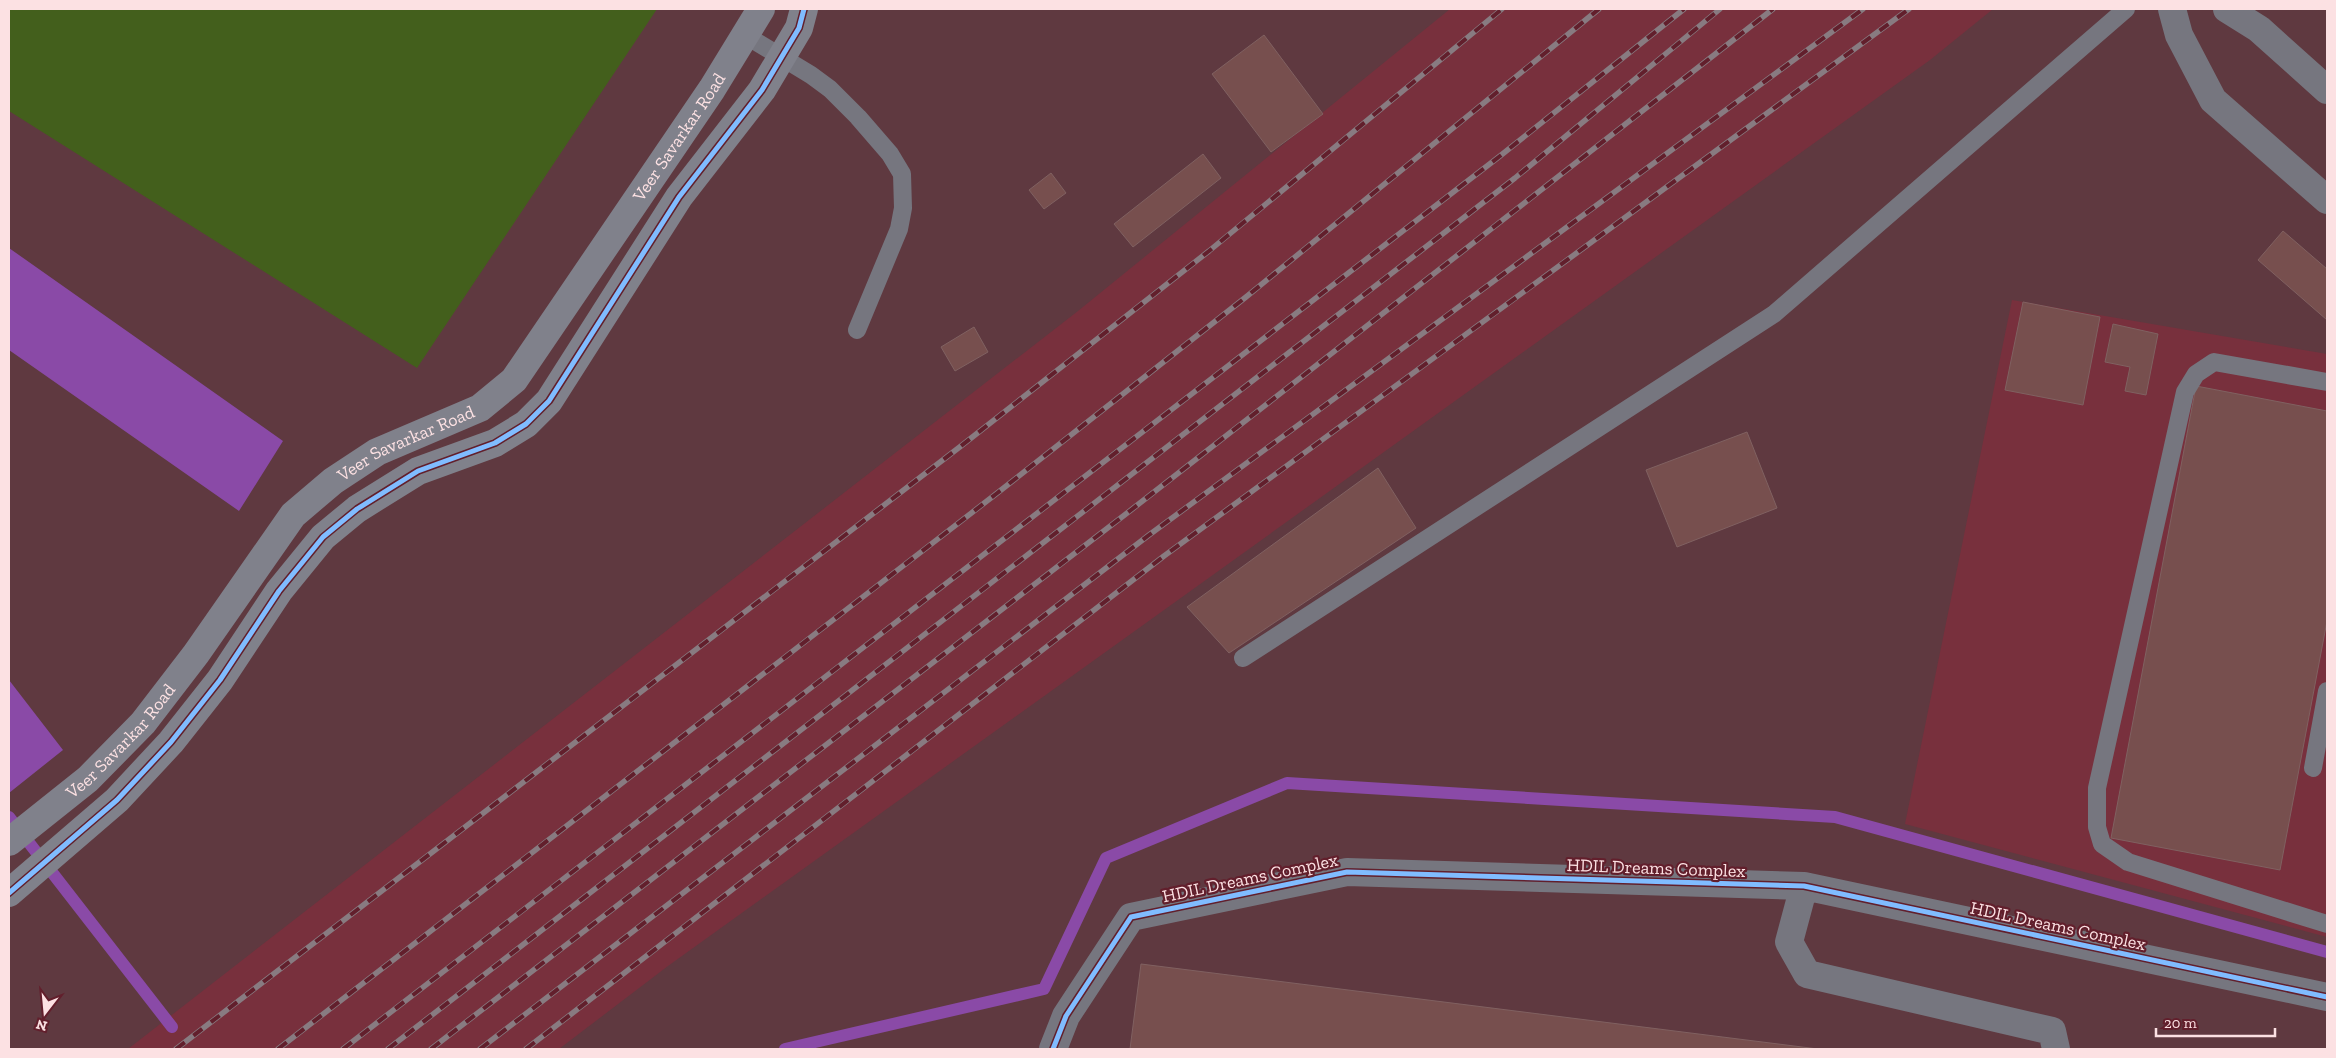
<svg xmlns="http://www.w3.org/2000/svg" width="2336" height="1058" viewBox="0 0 2336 1058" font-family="'Zilla Slab',serif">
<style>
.built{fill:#78303d}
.green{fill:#435f1c}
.water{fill:#8a4aa7}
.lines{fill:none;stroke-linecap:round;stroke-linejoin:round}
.stream{stroke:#8a4aa7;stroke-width:12}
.building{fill:#774f4e;stroke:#806161}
.lane{stroke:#76767f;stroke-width:18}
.street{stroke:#76767f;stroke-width:28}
.secondary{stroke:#80818b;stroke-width:28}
.rail-casing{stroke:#887b81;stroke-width:5.5}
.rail{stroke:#621f2c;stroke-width:4;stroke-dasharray:11;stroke-linecap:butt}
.cycleway-casing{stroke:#621f2c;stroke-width:8}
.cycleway{stroke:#80bcff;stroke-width:5}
.labels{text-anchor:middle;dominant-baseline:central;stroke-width:4.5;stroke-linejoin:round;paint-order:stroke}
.street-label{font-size:18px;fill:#fce1e3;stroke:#621f2c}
</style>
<rect width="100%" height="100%" fill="#5f3940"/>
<path class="built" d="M1450,9H1993L1930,60L668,966L559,1049H128L1078,311Z
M2012,300L2327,354V937L1905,824Z"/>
<path class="green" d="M9,9H657L417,368L9,111Z"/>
<path class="water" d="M9,248L283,441L239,511L9,350Z
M9,680L63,750L9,793Z"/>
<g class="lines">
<path class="stream" d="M9,817L172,1027
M785,1049L1044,989L1106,858L1287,783L1835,817L2327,952"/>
</g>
<path class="building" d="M1264,35L1323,114L1271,152L1212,74Z
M1203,154L1221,178L1133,247L1114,224Z
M1051,173L1066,193L1044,209L1029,190Z
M2283,231L2327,269V320L2258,260Z
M2023,302L2100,317L2083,405L2005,390Z
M2113,324L2158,334L2146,395L2125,391L2130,367L2105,362Z
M974,327L988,352L955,371L941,347Z
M2196,386L2327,411V621L2280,870L2111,838Z
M1747,432L1777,508L1677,547L1646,470Z
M1378,468L1416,528L1229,653L1187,607Z
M1141,964L1818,1049H1130Z"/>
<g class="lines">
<path class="lane" d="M745,35L811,75L830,89L858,117L890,154L902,174L903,208L899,229L857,330
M2327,382L2214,362L2196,374L2185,392L2097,788V827L2102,844L2128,862L2327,924
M1243,658L1774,314L2126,9
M2313,768L2327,691"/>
<path class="street" d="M2172,9L2179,35L2213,100L2327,200
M2227,9L2259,29L2327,90
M1804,886L1789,942L1807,974L2052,1031L2056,1049
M1053,1049L1066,1016L1131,917L1347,872L1804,886L2327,997"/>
<g class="secondary">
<path id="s1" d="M9,842L88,779L143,723L196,654L293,515L333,481L377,452L480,408L514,380L712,89L761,9"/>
<path d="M9,893L117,800L171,742L220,680L279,591L323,537L357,509L418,471L495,443L526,424L549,401L679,197L762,90L799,28L804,9"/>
</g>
<g class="rail-casing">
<path id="rail" d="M176,1049L961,446L1209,251L1502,9
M278,1049L996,494L1246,297L1599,9
M343,1049L1500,156L1684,9
M388,1049L1515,178L1720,9
M431,1049L1131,510L1773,9
M480,1049L1149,535L1863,9
M526,1049L1164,556L1909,9"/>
</g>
<use href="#rail" class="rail"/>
<g class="cycleway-casing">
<path id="cycleway" d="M9,893L117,800L171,742L220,680L279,591L323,537L357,509L418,471L495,443L526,424L549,401L679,197L762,90L799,28L804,9
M1053,1049L1066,1016L1131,917L1347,872L1804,886L2327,997"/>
</g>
<use href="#cycleway" class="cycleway"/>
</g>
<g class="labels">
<g class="street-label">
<text stroke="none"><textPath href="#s1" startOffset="991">Veer Savarkar Road</textPath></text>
<text stroke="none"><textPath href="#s1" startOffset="571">Veer Savarkar Road</textPath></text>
<text stroke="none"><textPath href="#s1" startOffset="151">Veer Savarkar Road</textPath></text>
<text transform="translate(1656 868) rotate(2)">HDIL Dreams Complex</text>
<text transform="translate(1250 878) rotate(-12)">HDIL Dreams Complex</text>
<text transform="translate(2058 926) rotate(12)">HDIL Dreams Complex</text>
</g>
</g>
<rect width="2336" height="1058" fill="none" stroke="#fce1e3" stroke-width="20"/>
<g transform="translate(45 1013) rotate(196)" stroke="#621f2c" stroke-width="4" paint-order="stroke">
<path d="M0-4L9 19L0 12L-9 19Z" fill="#fce1e3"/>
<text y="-8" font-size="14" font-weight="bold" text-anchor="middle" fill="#fce1e3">N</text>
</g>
<path d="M2156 1028v8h119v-8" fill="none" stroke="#fce1e3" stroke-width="2.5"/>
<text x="2164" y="1028" font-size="15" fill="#fce1e3" stroke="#621f2c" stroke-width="4" paint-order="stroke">20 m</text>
</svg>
